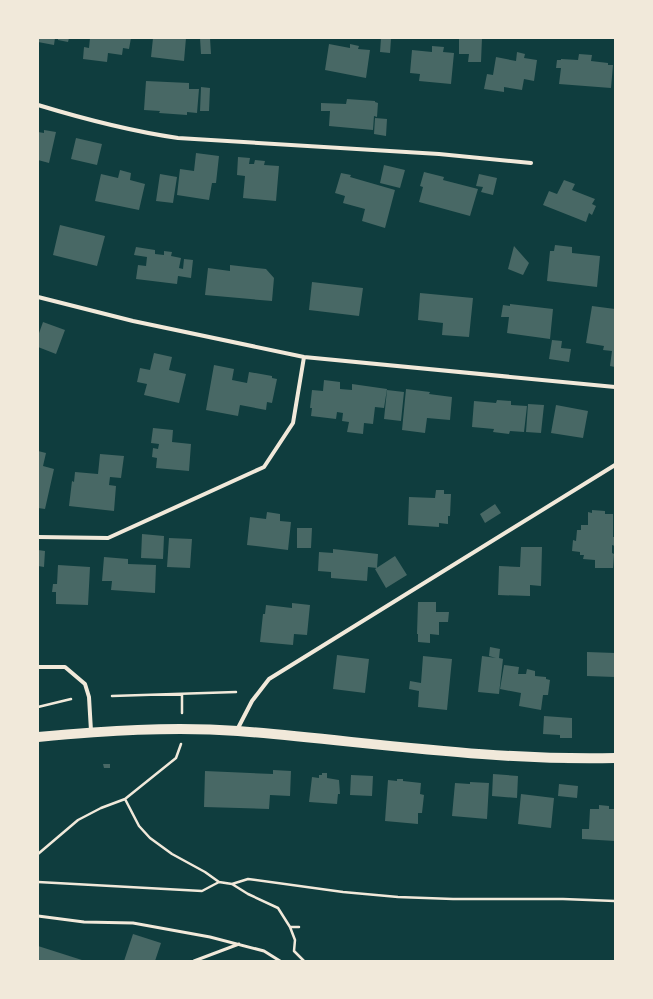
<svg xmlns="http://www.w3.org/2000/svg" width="653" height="999" viewBox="0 0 653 999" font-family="Helvetica,sans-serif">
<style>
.building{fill:#486865}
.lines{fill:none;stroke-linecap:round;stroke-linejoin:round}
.path{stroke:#f1e9da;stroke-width:2.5}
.service{stroke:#f1e9da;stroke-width:3}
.minor{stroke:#f1e9da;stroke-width:4}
.primary{stroke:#f1e9da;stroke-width:10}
</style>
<rect width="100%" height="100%" fill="#0f3d3e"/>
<path class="building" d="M38,38H55L54,45L38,42Z
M58,38H69L68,42L58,40Z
M90,38H131L129,49L123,48L122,55L108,53L107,62L83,59L84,47L89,48Z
M153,38H186L184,61L151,57Z
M200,38H210L211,54H201Z
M381,38L391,39L390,53L380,52Z
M459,38H482L481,62H468L469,54H459Z
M329,44L350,48V44L359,46L358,49L370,50L366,78L325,70Z
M432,46L444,47L443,52L454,53L451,84L419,81L420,74L410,73L412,50L432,52Z
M517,52L525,54L524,58L537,60L534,81L524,79L522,90L504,87V92L484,89L487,74L493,75L496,57L516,61Z
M579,54L592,55L591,61L608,63V65H613L611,88L559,84L561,68H556L557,60H561V59L578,60Z
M146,81L189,83V89H199L197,113L187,112V115L159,113L160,111L144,110Z
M201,87L210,88L209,111H200Z
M347,99L375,101V102L378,103L377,117L374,116L373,130L329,126L330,111H321V103L346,104Z
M375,118L387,119L386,136L374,134Z
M44,130L56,132L49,163L38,160V132L44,133Z
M76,138L102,144L97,165L71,159Z
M196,153L219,156L216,183H212L209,200L177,195L180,169L194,171Z
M238,157L250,158L249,164H254L255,160L265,161L264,165L279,166L276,201L243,198L245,176L237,175Z
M384,165L405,170L400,188L380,183Z
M120,170L131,173L130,180L145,184L139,210L95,201L101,174L118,178Z
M424,172L444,177L443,180L478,189L470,216L419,202L423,187L420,186Z
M341,173L351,175L350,177L395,190L385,228L362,221L365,209L343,203L345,196L335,193Z
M160,174L177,177L173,203L156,201Z
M479,174L497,178L493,195L481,192L483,187L476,186Z
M564,180L575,184L572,190L595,199L592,204L596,206L592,215L589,213L586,222L543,205L549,191L557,194Z
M60,225L105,236L97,266L53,255Z
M555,245L572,247V253L600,256L597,287L547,281L550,251H554Z
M514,246L529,263L523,275L508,269Z
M136,247L155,250V254L164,255V251L172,252L171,256L181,258L179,268L183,269L184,259L193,260L191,278L178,276L177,284L136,279L138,265L146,266L147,257L134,255Z
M230,265L266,269L274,278L272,301L205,295L208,268L230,271Z
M312,282L363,288L359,316L309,310Z
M420,293L473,298L469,337L442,335L443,323L418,320Z
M510,304L553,309L550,339L507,333L509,317H501L503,305L510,306Z
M592,306L615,309V367L610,366L612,351L603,350L604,346L586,343Z
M43,322L65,330L56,354L38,347V336Z
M552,340L562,341L561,348L571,349L569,362L549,359Z
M154,353L172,357L169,370L186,374L179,403L144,395L147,384L137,382L140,368L150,370Z
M214,365L234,369L232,380L247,383L249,372L272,376V378L277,379L272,403L267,402L266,410L240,405L238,416L206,410Z
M324,380L340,382V389L352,390V384L387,389L384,408L375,407L373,424L364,423L363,434L347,432L349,422L342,421L343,413L337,412L336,419L311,416L312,408H310L312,390L323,391Z
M406,389L430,392L429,394L452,397L450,420L427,418L425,433L402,430Z
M387,390L404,392L401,421L384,419Z
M497,400L511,401V405L527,406L524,432L510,431L509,434L493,432L494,429L472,427L474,401L496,403Z
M528,404L544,405L541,433L526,432Z
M556,405L588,411L583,438L551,433Z
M153,428L173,430L172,442L191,444L189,471L156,468L157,458L152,457L153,448L158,449L159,444L151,443Z
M38,451L46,453L43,466L54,469L45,509L38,508Z
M100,454L124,456L121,478L110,477L109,485L116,486L114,511L69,506L72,481L74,482L75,472L98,474Z
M436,490H444V494H451L450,516H448V524L439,523V527L408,525L409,497L435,498Z
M495,504L501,513L485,523L480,514Z
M592,510L605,511V514H613V537H615V546L612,545V553L614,554L613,568H595V560L583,559L584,555H580V552L572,551L573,540L576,541L577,530H581V525H588V512L592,513Z
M267,512L280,514V521L291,522L288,550L247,545L250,517L266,519Z
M297,528H312L311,548H297Z
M142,534L164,536L163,559L141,558Z
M169,538L192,539L190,568L167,567Z
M521,547H542L541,586L530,585V596L498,595L499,566L520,567Z
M333,549L378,554L377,568L368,567L367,581L331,578V572L318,571L319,552L333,553Z
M38,550L45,551L44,567L38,566Z
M395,556L407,575L386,588L375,569Z
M104,557L128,559V564L156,565L155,593L111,590L112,581H102Z
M58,565L90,567L88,605L56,604V592H52L53,584H57Z
M418,602H436V612H449L448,622H439V635L430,634V643L418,642V634H417Z
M292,603L310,605L307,635L294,634L293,645L260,642L263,614H265L266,605L292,608Z
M490,647L500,649L499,658L503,659L499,694L478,692L482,656L496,658L489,656Z
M587,652L615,653V677L587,676Z
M337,655L369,659L365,693L333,689Z
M423,656L452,659L447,710L418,707L419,691L409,689L410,681L421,683Z
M504,665L519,667L518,674H526L527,669L535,671V676L546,677V679L550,680L548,695H543L541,710L519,706L521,693L500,689Z
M544,716L572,718V738H560V735L543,734Z
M103,764H110V768H104Z
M273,770L291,771L290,796L270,795L269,809L204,807L205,771L273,774Z
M322,773H327V778L339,780L340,794H338L337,804L309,802L312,777L319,778V775H322Z
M493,774L518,776L517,798L492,796Z
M351,775L373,776L372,796L350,795Z
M397,779H403V781L421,783L420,794L424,795L422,813H418V824L385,821L388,780L397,781Z
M470,782L489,783L487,819L452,816L455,783L470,784Z
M559,784L578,786L577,798L558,796Z
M521,794L554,798L551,828L518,824Z
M599,805L609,806V809H615V841L582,839V829H589L590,809H599Z
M133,934L161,943L155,961H124Z
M38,946L85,961H38Z"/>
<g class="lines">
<path class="path" d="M112,696L236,692
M38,707L71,699
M182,713V694
M181,744L176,758L125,799L139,826L150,838L172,854L205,872L219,882L232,884L248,894L278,908L290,927L295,940L294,951L304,961
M38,854L78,820L101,808L125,799
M38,882L202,891L219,882
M232,884L248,879L343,892L398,897L453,899H563L615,901
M290,927H299"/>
<path class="service" d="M38,916L84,922L133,923L210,937L264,951L280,961
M194,961L239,944"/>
<path class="minor" d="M38,105C84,119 130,131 178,138L439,154L531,163
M38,297L133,321L304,357L615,387
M38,537L108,538L264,467L293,423L304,357
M38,667H65L85,684L89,697L91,731
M237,730L252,701L269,679L615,465"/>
<path class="primary" d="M38,737C104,731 171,726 238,731C363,741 488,761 615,758"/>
</g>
<rect width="653" height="999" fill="none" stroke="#f1e9da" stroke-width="78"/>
</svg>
